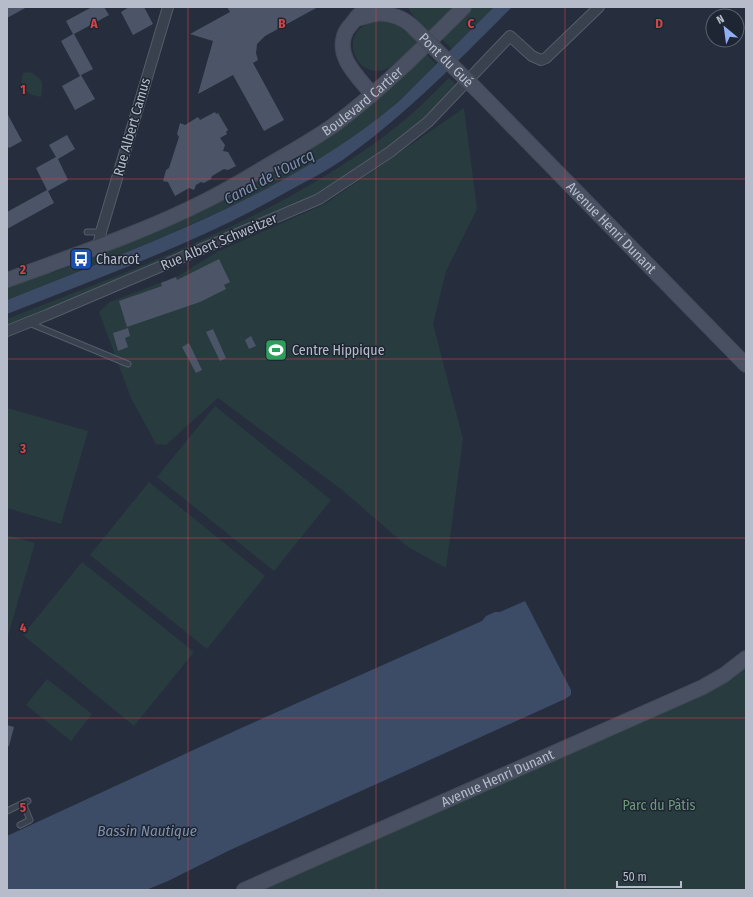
<svg xmlns="http://www.w3.org/2000/svg" width="753" height="897" viewBox="0 0 753 897" font-family="'Fira Sans Condensed',sans-serif">
<style>
.green{fill:#283b3f}
.water{fill:#3c4b66}
.building{fill:#4c5567}
.lines{fill:none;stroke-linecap:round;stroke-linejoin:round}
.lane-casing{stroke:#555c69;stroke-width:7}
.street-casing{stroke:#555c69;stroke-width:12}
.secondary-casing{stroke:#434a57;stroke-width:16}
.lane{stroke:#3a414e;stroke-width:5}
.street{stroke:#3a414e;stroke-width:10}
.secondary{stroke:#485061;stroke-width:14}
.secondary-bridge-casing{stroke:#434a57;stroke-width:16;stroke-linecap:butt}
.secondary-bridge{stroke:#485061;stroke-width:14}
.grid{fill:none;stroke:#d04648;stroke-width:1;stroke-opacity:0.55}
.labels{text-anchor:middle;dominant-baseline:central;stroke-width:3;stroke-linejoin:round;paint-order:stroke}
.street-label{font-size:14px;fill:#b6bcc9;stroke:#1f2633}
.poi-label{font-size:14px;fill:#b6bcc9;stroke:#1f2633;text-anchor:start}
.park-label{font-size:14px;fill:#6e997b;stroke:#1f2633}
.water-label{font-size:15px;font-style:italic;fill:#7f90af;stroke:#1f2633}
.grid-label{font-size:13px;text-anchor:middle;font-weight:bold;fill:#d04648;stroke:#1f2633;stroke-width:3;stroke-linejoin:round;paint-order:stroke}
</style>
<rect width="100%" height="100%" fill="#262e3e"/>
<path class="green" d="M408,7H453L428,32L411,13Z
M473,7H494L452,49L442,39Z
M375,21C396,21 403,28 417,42C409,50 401,60 392,66C358,88 333,31 375,21Z
M425,53L436,64C406,95 374,125 337,149C314,164 290,176 266,189C182,232 94,265 7,300V285L50,270L52,273L87,260L86,257L233,192Z
M30,72C44,79 43,84 41,97C26,94 19,90 23,73Z
M449,78L459,87L423,124L368,165L309,199L7,327V319C142,266 281,217 396,127C415,112 432,95 449,78Z
M464,108L477,209L446,271L433,324L463,439L446,568L408,547L341,489L218,398L166,445L156,444L131,398L99,312L110,302L178,276L217,252L325,204Z
M215,406L331,500L274,571L157,477Z
M7,408L88,431L61,524L7,508Z
M149,482L265,576L207,649L90,555Z
M7,535L35,543L7,639Z
M82,562L194,652L134,726L23,635Z
M746,667V890H259L732,678Z
M47,679L92,714L71,741L26,705Z"/>
<path class="water" d="M494,7H512C458,61 407,114 344,159C328,170 309,180 292,189C202,241 103,276 7,314V300C94,265 181,233 264,190C313,164 356,138 398,102Z
M525,601L571,690V695L565,699L228,851L168,881L146,890H7V836L239,729L482,621L486,616L495,612H500Z"/>
<path class="building" d="M7,7H27L7,18Z
M92,7H104L109,15L74,34L93,69L81,75L95,99L75,110L62,86L80,76L61,41L73,34L66,21Z
M129,7H144L153,24L133,35L121,12Z
M227,7H318L265,36L257,44L256,53L258,60L253,63L284,120L264,131L233,75L198,94L213,41L190,34L230,12Z
M215,112L216,114L218,113L228,130L226,132L227,134L220,138L225,145L223,151L228,152L236,166L228,170L224,169L212,176L211,179L204,183L201,182L196,185L194,190L189,188L175,196L168,182L163,181L166,170L169,168L179,137L177,134L180,123L185,125L198,117L200,120Z
M7,113L22,141L9,148L7,145Z
M67,135L75,149L58,159L68,180L48,191L54,203L7,229V212L47,190L36,168L56,157L49,145Z
M219,259L230,282L224,285L226,289L200,302L127,327L119,301L162,286L161,283L176,277L177,280Z
M128,328L130,336L125,338L128,347L118,351L113,333Z
M213,329L226,358L220,361L206,332Z
M251,336L256,346L249,349L245,340Z
M189,343L202,370L196,373L182,347Z
M7,725L14,727L9,746H7Z"/>
<g class="lines">
<g class="lane-casing">
<path id="lane" d="M87,232H101
M29,323L128,364
M7,811L28,801
M20,825L30,820L23,803"/>
</g>
<g class="street-casing">
<path id="street" d="M98,247L101,232L168,7
M7,331L47,315L319,199L390,152L428,122L510,36L532,56L541,60L546,58L599,7"/>
</g>
<g class="secondary-casing">
<g id="secondary">
<path d="M367,7C362,11 360,14 356,18C353,23 349,26 346,31C334,56 357,76 372,94"/>
<path d="M356,19C363,18 368,15 375,14C389,12 405,18 415,29"/>
<path id="s1" d="M478,91L746,365"/>
<path id="s2" d="M7,280C75,255 145,232 209,199C231,188 252,175 272,163C293,151 314,139 334,125C381,90 423,48 464,7"/>
<path id="s3" d="M244,890L703,687L724,675L746,658"/>
</g>
</g>
<use href="#lane" class="lane"/>
<use href="#street" class="street"/>
<use href="#secondary" class="secondary"/>
<g class="secondary-bridge-casing">
<g id="secondary-bridge">
<path id="s4" d="M415,29L478,91"/>
</g>
</g>
<use href="#secondary-bridge" class="secondary-bridge"/>
</g>
<path class="grid" d="M188,7V890M376,7V890M565,7V890M7,179H746M7,359H746M7,538H746M7,718H746"/>
<defs>
<g id="bus-square" transform="scale(1.15)"><rect x="-9" y="-9" width="18" height="18" rx="4" fill="#1a4fb4" stroke="#1f2633"/><path d="M-5-6H5V4H4V6H2V4H-2V6H-4V4H-5ZM-3.5-4V0h7V-4ZM-3.5 1.2v1.5H-2V1.2ZM2 1.2v1.5H3.5V1.2Z" fill="#fff"/></g>
<g id="stadium-square" transform="scale(1.15)"><rect x="-9" y="-9" width="18" height="18" rx="4" fill="#2e9e5b" stroke="#1f2633"/><path d="M0-5a6.5 5 0 1 0 0 10a6.5 5 0 1 0 0-10ZM-3.5-1.8h7v3.6h-7Z" fill="#fff"/></g>
</defs>
<g fill-rule="evenodd">
<use href="#bus-square" x="81" y="259"/>
<use href="#stadium-square" x="276" y="350"/>
</g>
<g class="labels">
<g class="street-label">
<text stroke="none"><textPath href="#s4" startOffset="44">Pont du Gué</textPath></text>
<text stroke="none"><textPath href="#s2" startOffset="400">Boulevard Cartier</textPath></text>
<text transform="translate(132 127) rotate(-74)">Rue Albert Camus</text>
<text stroke="none"><textPath href="#s1" startOffset="191">Avenue Henri Dunant</textPath></text>
<text transform="translate(219 242) rotate(-23)">Rue Albert Schweitzer</text>
<text stroke="none"><textPath href="#s3" startOffset="277">Avenue Henri Dunant</textPath></text>
</g>
<g class="poi-label">
<text x="96" y="259">Charcot</text>
<text x="292" y="350">Centre Hippique</text>
</g>
<g class="park-label">
<text x="659" y="805">Parc du Pâtis</text>
</g>
<g class="water-label">
<text transform="translate(269 177) rotate(-28)">Canal de l'Ourcq</text>
<text x="147" y="831">Bassin Nautique</text>
</g>
</g>
<g class="grid-label">
<text x="94" y="28">A</text>
<text x="282" y="28">B</text>
<text x="471" y="28">C</text>
<text x="659" y="28">D</text>
<text x="23" y="94">1</text>
<text x="23" y="274">2</text>
<text x="23" y="453">3</text>
<text x="23" y="632">4</text>
<text x="23" y="812">5</text>
</g>
<rect width="753" height="897" fill="none" stroke="#b6bcc9" stroke-width="16"/>
<g transform="translate(725 28) rotate(331)"><circle r="19" fill="#1f2633" stroke="#5b626f"/>
<path d="M0-3L7 15L0 10L-7 15Z" fill="#90b0f3"/>
<text y="-6" font-size="11" font-weight="bold" text-anchor="middle" fill="#b6bcc9">N</text>
</g>
<path d="M617 881v6h64v-6" fill="none" stroke="#b6bcc9" stroke-width="2"/>
<text x="623" y="881" font-size="12" fill="#b6bcc9" stroke="#1f2633" stroke-width="3" paint-order="stroke">50 m</text>
</svg>
